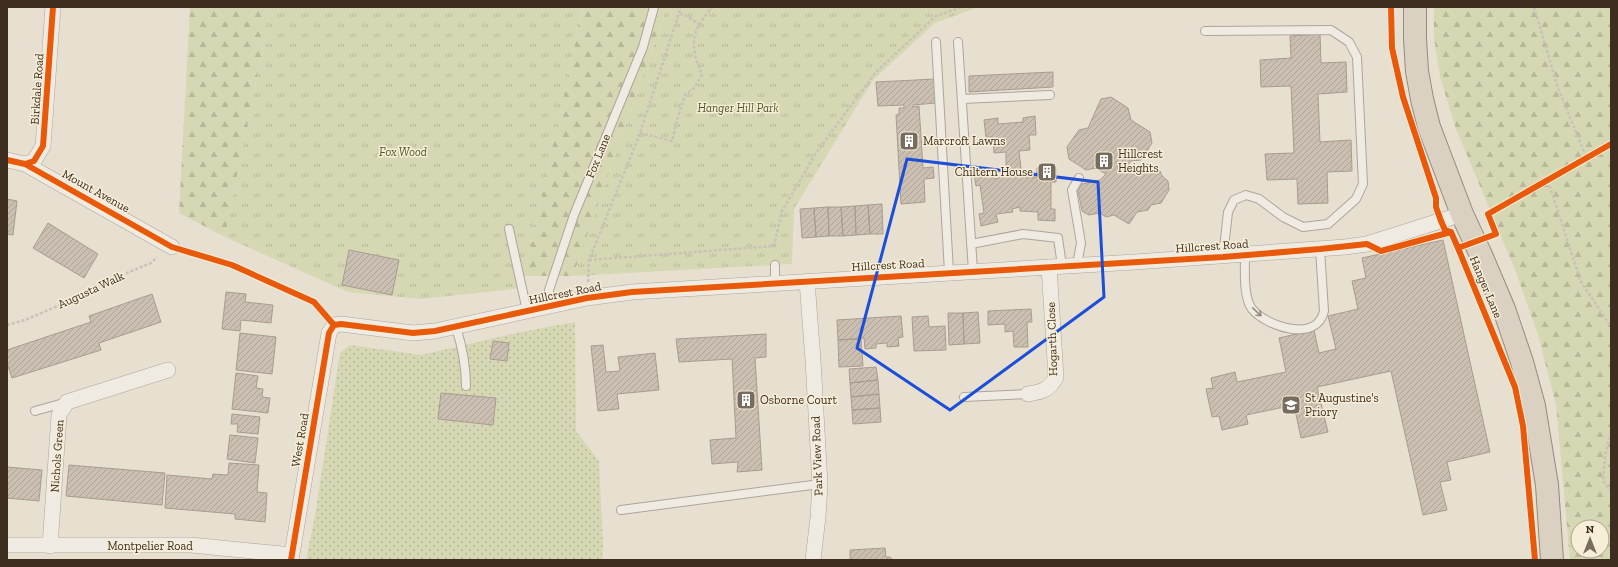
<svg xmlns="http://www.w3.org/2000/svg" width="1618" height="567" viewBox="0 0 1618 567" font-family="'Zilla Slab',serif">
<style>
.grass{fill:url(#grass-dots)}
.forest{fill:url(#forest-firs);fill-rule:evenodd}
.park{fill:url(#park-tufts)}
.building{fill:url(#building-hatch);stroke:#a89c90}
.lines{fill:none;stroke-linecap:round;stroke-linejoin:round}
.lane-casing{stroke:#ada599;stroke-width:10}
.street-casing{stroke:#ada599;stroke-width:16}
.highway-casing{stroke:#928b80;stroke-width:24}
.path{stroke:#c8c2b9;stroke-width:2.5;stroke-dasharray:3 2;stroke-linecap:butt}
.lane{stroke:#efebe3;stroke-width:8}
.street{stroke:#efebe3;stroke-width:15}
.highway{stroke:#dad1c2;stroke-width:22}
.cycleway-casing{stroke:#f7eed8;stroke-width:8}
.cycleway{stroke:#e8590c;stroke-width:6}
.oneway{stroke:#968c82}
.marked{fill:none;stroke:#1d4ed8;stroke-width:3;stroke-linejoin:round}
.labels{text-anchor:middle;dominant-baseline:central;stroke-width:3;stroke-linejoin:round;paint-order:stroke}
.street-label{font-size:12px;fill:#3d2e20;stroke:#f7eed8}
.park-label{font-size:12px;font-style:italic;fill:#4d5a26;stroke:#f7eed8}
.poi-label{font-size:12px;fill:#3d2e20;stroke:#f7eed8;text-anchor:start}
</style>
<defs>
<pattern id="grass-dots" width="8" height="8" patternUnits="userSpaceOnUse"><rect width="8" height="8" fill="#d6d7b3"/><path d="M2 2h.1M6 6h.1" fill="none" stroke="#b9b99a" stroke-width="1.8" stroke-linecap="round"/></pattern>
<pattern id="forest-firs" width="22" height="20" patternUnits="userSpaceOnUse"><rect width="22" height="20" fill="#d6d7b3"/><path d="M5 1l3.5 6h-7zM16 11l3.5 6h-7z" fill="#b9b99a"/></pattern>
<pattern id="park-tufts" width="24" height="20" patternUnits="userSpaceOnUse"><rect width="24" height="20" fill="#d6d7b3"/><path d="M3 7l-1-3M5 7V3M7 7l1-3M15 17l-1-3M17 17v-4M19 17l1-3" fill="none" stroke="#b9b99a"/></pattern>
<pattern id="building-hatch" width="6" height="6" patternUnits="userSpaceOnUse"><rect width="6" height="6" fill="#cbbfb2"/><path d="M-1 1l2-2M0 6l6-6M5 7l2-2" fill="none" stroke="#afa499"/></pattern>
</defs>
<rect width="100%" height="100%" fill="#e7e0d1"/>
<path class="grass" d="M575,322L576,431L599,461L603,544L602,560H306L315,516L340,353L350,345L421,355L521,332Z"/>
<path class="forest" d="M190,7H271L225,237L179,213Z
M583,7H667L573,276H524Z
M1434,7H1611V560H1570L1556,405L1538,335L1516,272L1456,129L1440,77L1434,38ZM1578,527H1602V551H1578Z"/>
<path class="park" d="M271,7H583L524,276L523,288L421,299L348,292L225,237Z
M667,7H979L935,23L873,80L794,209L792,264L573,276Z"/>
<path class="building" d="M1320,34L1321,63L1346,62L1347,92L1318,94L1320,142L1351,140L1352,171L1327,172L1328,203L1298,204L1297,179L1267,180L1265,154L1294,153L1291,86L1261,87L1260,60L1291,58L1290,36Z
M1053,72V87L969,92V76Z
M935,79L936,103L913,105V107L919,106L923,168L933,167L934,178L924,179L925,202L901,204L896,115L899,114V108H904V105L878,106L876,82Z
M1111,97L1128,108L1131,120L1150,132L1152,143L1141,160L1131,161L1125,169L1128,172L1134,171L1137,166L1150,164L1160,171L1162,176L1168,181L1169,190L1161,203L1151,205L1148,210L1137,212L1129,224L1114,215L1106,217L1100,213L1089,215L1082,211L1078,191L1082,184L1100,180L1106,174L1096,168L1086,170L1069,159L1067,147L1079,130L1088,128L1101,99Z
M1035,116L1036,135H1029L1030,150L1019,151L1022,177H1037V168H1056V182H1051V209H1055V221L1038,220V212L1020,211V207L1012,209L1013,212L996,214L998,222L981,226L979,214L984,213L980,185L976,186L974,174L991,171L994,179L1006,176V152L994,153L993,137H986L984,120L998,118V124L1023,122V118Z
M7,199L17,201L13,235L7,234Z
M882,204L883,234H870L868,205Z
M868,205L870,234L856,235L855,206Z
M855,206L856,235L843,236L841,207Z
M828,207H841L843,236H829Z
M828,207L829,236L816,237L814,208Z
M814,208L816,237L802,238L800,209Z
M48,223L98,254L84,278L33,248Z
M1443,240L1490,452L1447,462L1451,480L1440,482L1447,510L1423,515L1391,371L1317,387L1328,432L1301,438L1294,405L1246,415L1248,424L1222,430L1219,416L1212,417L1206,389L1213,388L1211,378L1235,372L1237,382L1286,372L1279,338L1314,330L1319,353L1336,349L1328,316L1358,309L1352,281L1366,278L1362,258Z
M349,250L399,260L392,295L342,285Z
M226,292L246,294L245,302L273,305L271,323L241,320L240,331L222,329Z
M152,294L161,322L99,343L101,350L12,378L7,363V350L91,322L89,316Z
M1031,309L1032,322H1027L1028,347H1014L1013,331L1005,332V324L988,325V311Z
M978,312L980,343L964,344L963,313Z
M948,313H963L964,344L949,345Z
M901,316L903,337L898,338L899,346L887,347V343L876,344V348L865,349L864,338L838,340L837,320Z
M928,316L929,327L945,326L946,350L914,351L912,317Z
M240,333L276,337L272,374L236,370Z
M766,334V357L755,358L762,470L737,472L738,462L712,464L710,440L736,438L732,359L679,362L676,339Z
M861,339L863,366L839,367L838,340Z
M493,341L509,343L507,361L490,359Z
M603,345L606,372L620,371L618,357L655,353L659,390L617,394L619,409L598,411L591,346Z
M876,367L878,380L850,383L849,369Z
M236,373L258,376L256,388L263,389L262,397L270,398L268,413L232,409Z
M878,380L879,394L851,397L850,383Z
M441,393L496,398L493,425L438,419Z
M879,394L880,408L852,410L851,397Z
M880,408L881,422L853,424L852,410Z
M232,414L260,417L258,434L237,432L238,424H231Z
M230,435L258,438L255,463L227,459Z
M229,463L259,465L257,492L267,493L265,522L235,519V514L165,508L167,475L212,479L213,474L228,475Z
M69,465L165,473L162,505L66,496Z
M7,467L42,470L39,501L7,498Z
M885,548L886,557H890L893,560H850V550Z"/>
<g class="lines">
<g class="lane-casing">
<path id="lane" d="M1205,31L1331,30L1349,42L1357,57L1363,184L1356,199L1328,224L1303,227L1283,217L1259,199L1246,195L1234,200L1228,212L1223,257
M936,42L949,272
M958,42L973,271
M962,99L1050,95
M509,229L527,311
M971,244L1023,234L1058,238L1062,266
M1245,255C1245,269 1243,297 1252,309C1267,327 1317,343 1324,311L1320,249
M775,265V283
M1077,265L1081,243L1072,190L1079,178
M549,306V290L574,215L643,47L654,7
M456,327C462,346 466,365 466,386
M964,397L1028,394
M35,411L67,402
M621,510L820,484"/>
</g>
<g class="street-casing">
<path id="street" d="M7,160L25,164L172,247
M25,164L34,161L43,146L53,7
M807,281L813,360L820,484L818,517L813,560
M1028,394C1041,392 1050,390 1056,377L1049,267
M7,545H191L292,555
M50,546L59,415L67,402L168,370
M291,560L329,333L334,325L341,324L413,333L435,331L587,298L632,292L1135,262L1345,247L1367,244L1462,214"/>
</g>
<g class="highway-casing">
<path id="highway" d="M1415,7V39L1417,71L1422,99L1429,127L1462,214L1481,255L1504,309L1522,362L1534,406L1547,485L1552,560"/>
</g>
<path class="path" d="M1534,7L1558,88L1587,159
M680,14L685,15L700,25
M640,133L672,141L677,120L685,95L694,88L702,75C696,60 690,45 697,29C701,21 707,14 712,7
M1548,181L1581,282L1611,327
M589,260L774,246L782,211L816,153L876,72L936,16L962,7
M588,282L589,260L639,136L681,7
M7,325L25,320L60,305L100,284L151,263L157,257
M1611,432L1605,455L1603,481L1611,491"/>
<use href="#lane" class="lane"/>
<use href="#street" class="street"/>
<use href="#highway" class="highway"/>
<g class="cycleway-casing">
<path id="cycleway" d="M1391,7L1392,48L1403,97L1436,198V207L1441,221L1445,230L1451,232L1458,248L1515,387L1523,426L1535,560
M7,160L25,164L172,247L232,265L314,302L334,325
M25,164L34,161L43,146L53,7
M1458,248L1496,234L1488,214L1611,144
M334,325L341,324L413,333L435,331L587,298L632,292L1223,257L1320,249L1367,244L1381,251L1451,232
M291,560L329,333L334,325"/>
</g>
<use href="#cycleway" class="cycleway"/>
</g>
<defs><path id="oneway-shaft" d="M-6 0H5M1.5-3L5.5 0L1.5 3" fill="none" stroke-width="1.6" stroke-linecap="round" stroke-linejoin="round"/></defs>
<use class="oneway" href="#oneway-shaft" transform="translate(1257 312) rotate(43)"/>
<path class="marked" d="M907,159L1098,182L1104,297L950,410L857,348Z"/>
<defs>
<g id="building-square" transform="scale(1)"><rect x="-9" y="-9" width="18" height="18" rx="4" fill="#786c5e" stroke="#f7eed8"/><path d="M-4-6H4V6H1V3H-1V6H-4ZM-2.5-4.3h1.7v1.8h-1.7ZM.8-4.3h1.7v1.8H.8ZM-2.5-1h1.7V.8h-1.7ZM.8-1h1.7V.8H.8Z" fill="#fff"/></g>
<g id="school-square" transform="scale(1)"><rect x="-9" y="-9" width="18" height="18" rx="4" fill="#786c5e" stroke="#f7eed8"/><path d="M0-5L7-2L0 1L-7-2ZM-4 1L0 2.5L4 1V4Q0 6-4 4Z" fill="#fff"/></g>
</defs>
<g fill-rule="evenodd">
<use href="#building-square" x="909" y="141"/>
<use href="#building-square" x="1104" y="161"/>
<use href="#building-square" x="1047" y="172"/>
<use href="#building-square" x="746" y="400"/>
<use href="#school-square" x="1291" y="405"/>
</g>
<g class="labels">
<g class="street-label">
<text transform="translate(37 89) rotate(-86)">Birkdale Road</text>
<text transform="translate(598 156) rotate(-68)">Fox Lane</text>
<text transform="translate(96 191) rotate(29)">Mount Avenue</text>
<text transform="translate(1212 246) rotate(-4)">Hillcrest Road</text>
<text transform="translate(888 265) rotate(-3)">Hillcrest Road</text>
<text transform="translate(1486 287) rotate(67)">Hanger Lane</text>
<text transform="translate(91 290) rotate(-25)">Augusta Walk</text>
<text transform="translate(565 293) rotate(-11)">Hillcrest Road</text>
<text transform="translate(1052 339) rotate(-92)">Hogarth Close</text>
<text transform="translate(300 440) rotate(-80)">West Road</text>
<text transform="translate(57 456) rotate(-86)">Nichols Green</text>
<text transform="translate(817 456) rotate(-92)">Park View Road</text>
<text x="150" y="546">Montpelier Road</text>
</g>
<g class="park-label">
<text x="738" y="108">Hanger Hill Park</text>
<text x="403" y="152">Fox Wood</text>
</g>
<g class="poi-label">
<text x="923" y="141">Marcroft Lawns</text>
<text x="1118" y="154">Hillcrest<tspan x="1118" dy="14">Heights</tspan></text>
<text x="1033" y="172" text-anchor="end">Chiltern House</text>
<text x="1305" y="398">St Augustine's<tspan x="1305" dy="14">Priory</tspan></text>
<text x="760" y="400">Osborne Court</text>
</g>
</g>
<rect width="1618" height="567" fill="none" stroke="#3d2e20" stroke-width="16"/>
<g transform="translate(1590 539)"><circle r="19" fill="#f7eed8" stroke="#ada18e"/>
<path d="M0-3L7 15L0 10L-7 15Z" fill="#786c5e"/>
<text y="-6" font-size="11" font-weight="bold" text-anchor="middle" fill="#3d2e20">N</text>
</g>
</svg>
